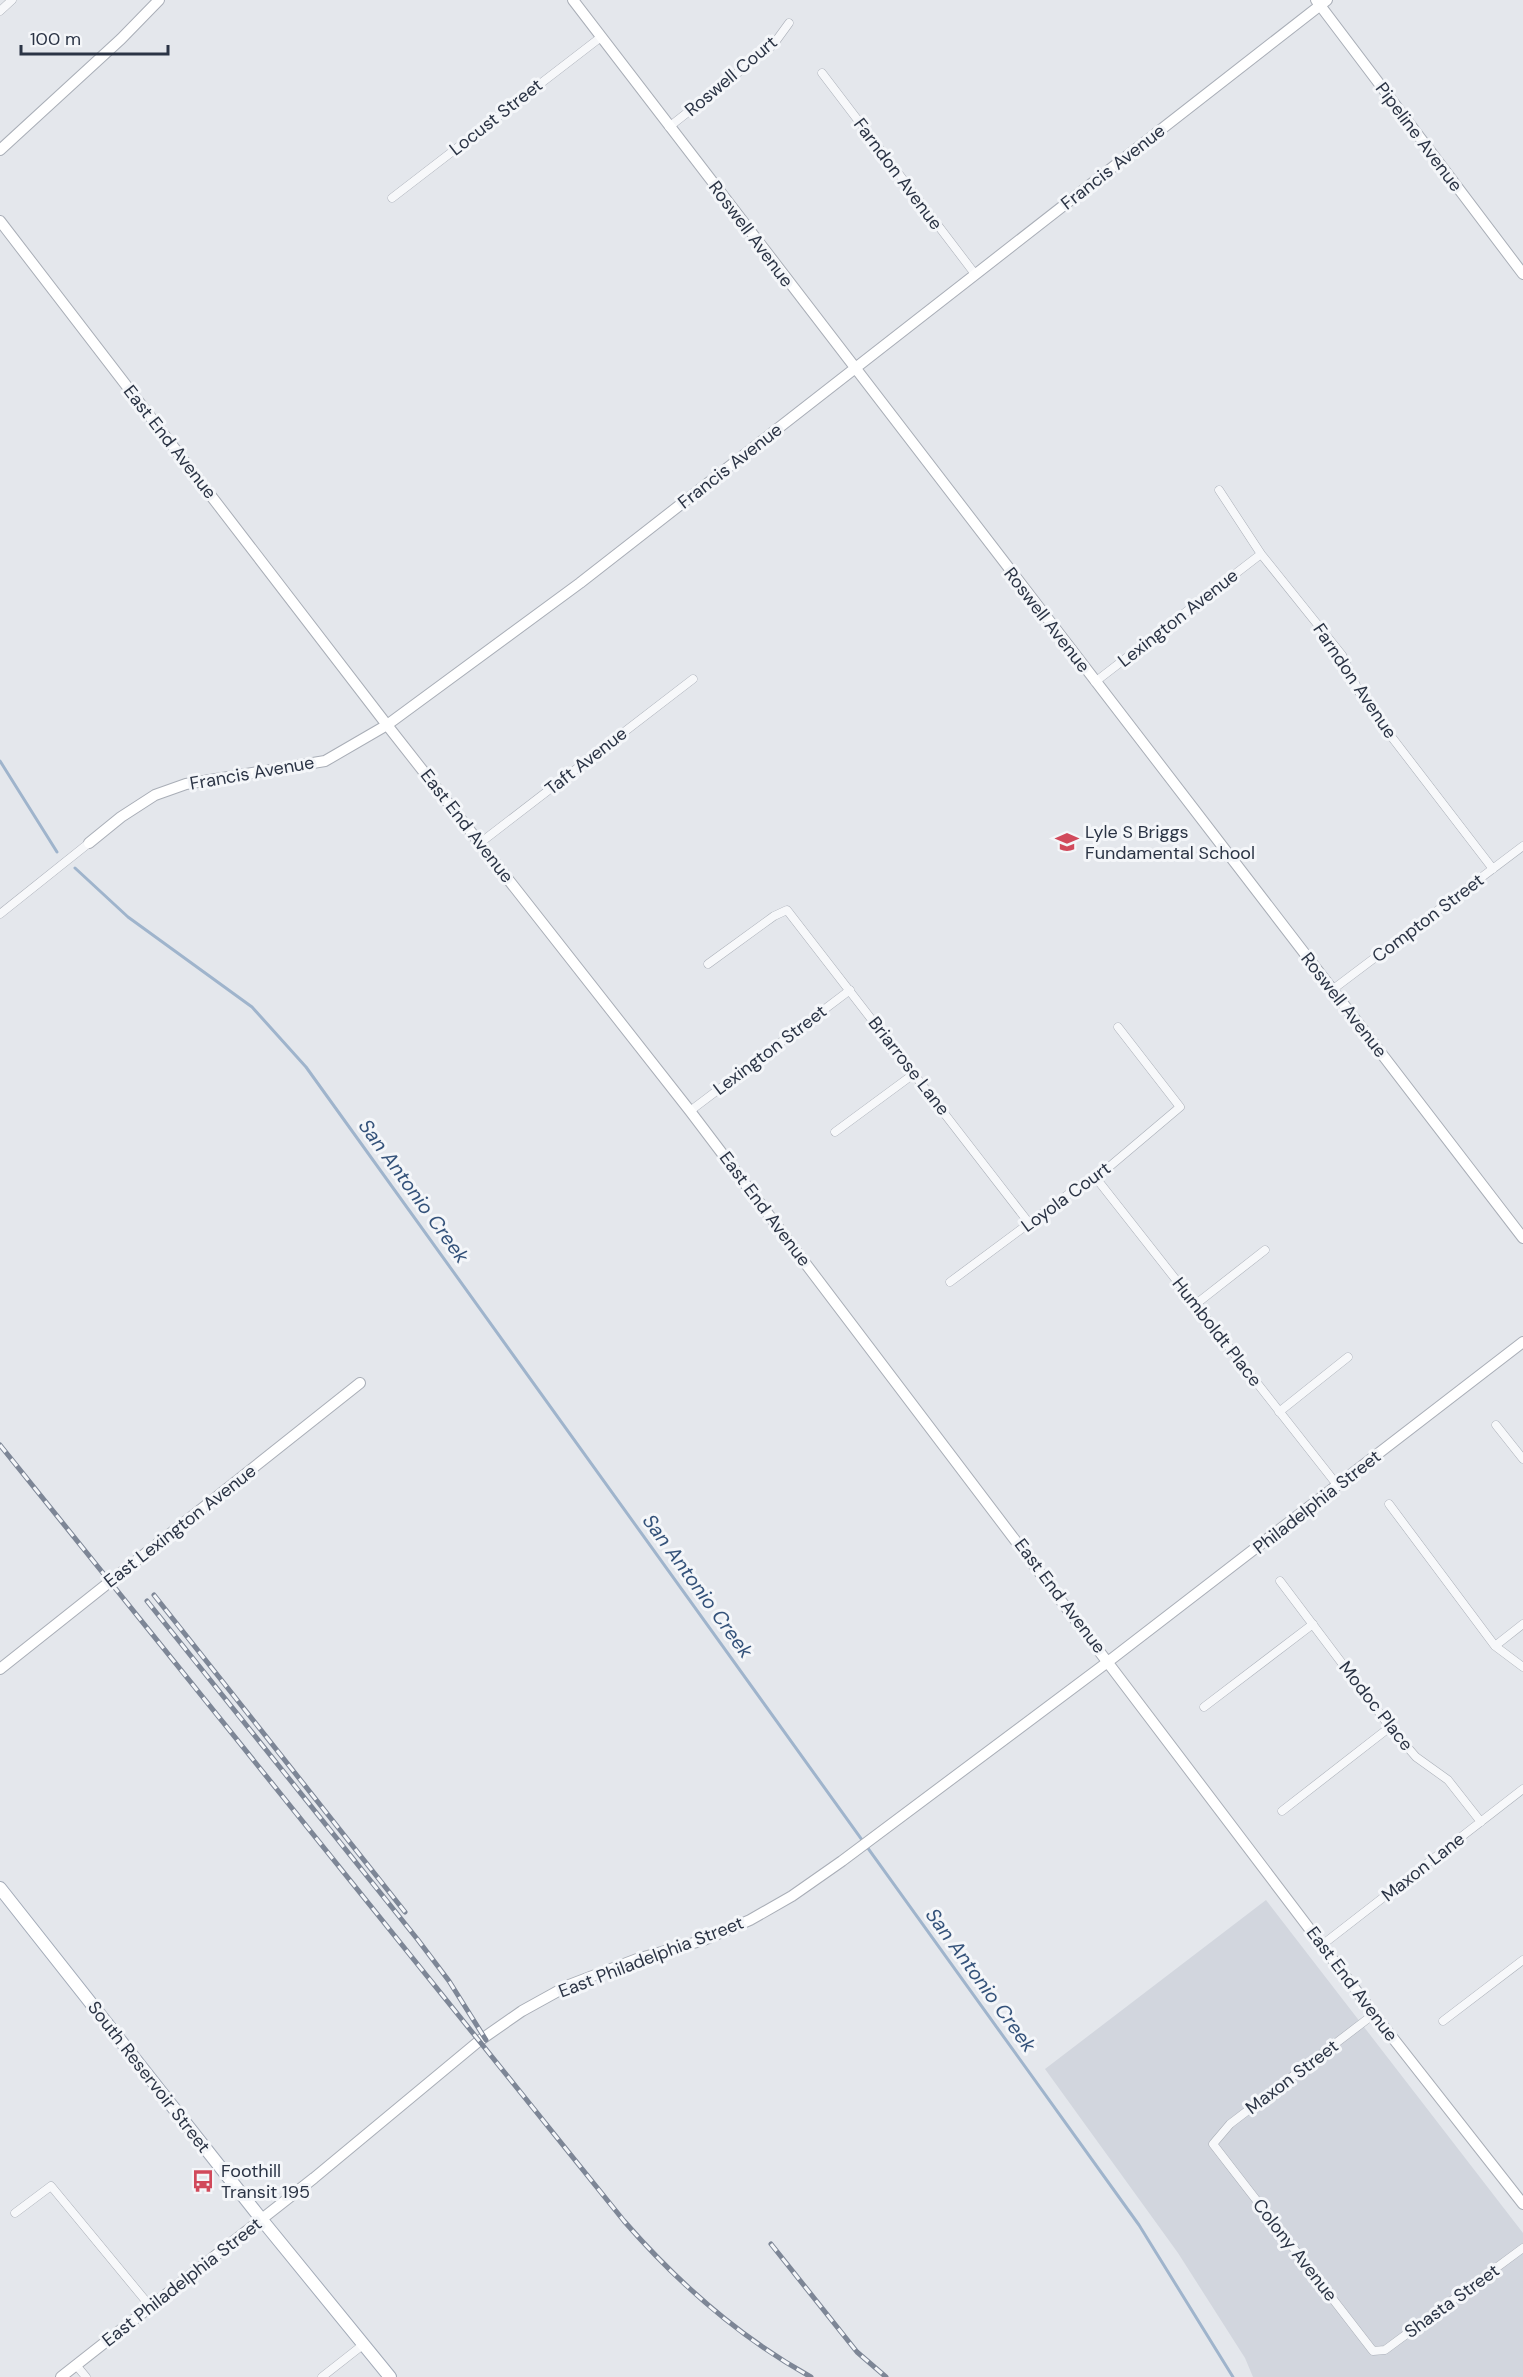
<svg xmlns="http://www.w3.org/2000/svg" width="1523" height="2377" viewBox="0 0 1523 2377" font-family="'DM Sans',sans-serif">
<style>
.built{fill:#d2d6de}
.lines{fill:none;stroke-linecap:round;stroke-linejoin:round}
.stream{stroke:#9fb4cc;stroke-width:3}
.street-casing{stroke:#a9aeb7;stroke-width:9}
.secondary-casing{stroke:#a9aeb7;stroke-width:12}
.primary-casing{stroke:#a3abb8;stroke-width:14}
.street{stroke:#f7f8fa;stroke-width:8}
.secondary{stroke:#fff;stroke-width:10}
.primary{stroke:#fff;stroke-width:12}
.rail-casing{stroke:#7d8696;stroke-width:5}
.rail{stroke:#f4f6f9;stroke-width:3;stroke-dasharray:9;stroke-linecap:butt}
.labels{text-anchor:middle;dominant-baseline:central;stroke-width:6;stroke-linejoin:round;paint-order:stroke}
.street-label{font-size:18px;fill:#2b3445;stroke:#f4f6f9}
.poi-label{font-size:18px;fill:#2b3445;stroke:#f4f6f9;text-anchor:start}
.water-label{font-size:20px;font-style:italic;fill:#34527a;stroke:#f4f6f9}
</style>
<rect width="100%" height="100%" fill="#e4e7ec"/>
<path class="built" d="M1266,1900L1523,2233V2377H1253L1245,2358L1178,2253L1045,2069Z"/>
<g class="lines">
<path class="stream" d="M0,761L57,852
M75,868L128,917L252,1007L306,1067L1139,2225L1233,2377"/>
<g class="street-casing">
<path id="street" d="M0,11L12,0
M822,73L975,274
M669,127L773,45L789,23
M392,198L601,37
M1219,490L1261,554L1342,655L1359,692L1374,714L1493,869
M1095,682L1261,554
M480,843L693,679
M0,914L89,843
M708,964L774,916L787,910L1029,1223
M1332,990L1523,846
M690,1111L850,990
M835,1132L915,1073
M1096,1178L1338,1486
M950,1282L1082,1184L1096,1178L1180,1107L1118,1027
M1196,1304L1265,1250
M1279,1412L1348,1357
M1496,1425L1523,1459
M1389,1504L1495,1646L1523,1667
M1280,1581L1390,1727L1416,1757L1448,1780L1481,1822
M1495,1646L1523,1624
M1204,1707L1313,1624
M1282,1811L1390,1727
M1322,1945L1523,1789
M1374,2014L1230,2124L1213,2144L1373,2351L1385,2350L1523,2248
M1443,2021L1523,1960
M15,2213L51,2186L150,2306
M76,2365L86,2377
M322,2377L364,2344"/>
</g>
<g class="secondary-casing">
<path id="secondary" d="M573,0L1523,1238
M1316,0L1523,274
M0,150L121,39L159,0
M0,221L387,725L690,1111L1374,2014L1523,2204
M89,843L121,817L155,795L186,784L325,761L387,725L580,583L1327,0
M0,1669L360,1383
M61,2377L314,2178L479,2041L522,2011L569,1985L637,1959L704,1940L750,1920L792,1896L842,1861L1109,1661L1523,1342"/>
</g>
<g class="primary-casing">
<path id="primary" d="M0,1888L262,2220L390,2377"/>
</g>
<use href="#street" class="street"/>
<use href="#secondary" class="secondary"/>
<use href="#primary" class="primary"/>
<g class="rail-casing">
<path id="rail" d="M0,1445L624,2221C678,2283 739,2337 811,2377
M154,1595L405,1912
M147,1601L418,1940L449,1981L486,2040
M771,2244L857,2352L886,2377"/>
</g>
<use href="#rail" class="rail"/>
</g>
<defs>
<g id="school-bare" transform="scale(1.8)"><path d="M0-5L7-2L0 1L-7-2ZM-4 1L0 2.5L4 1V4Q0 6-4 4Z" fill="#d1495b" stroke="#f4f6f9" stroke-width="2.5" paint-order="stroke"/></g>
<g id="bus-bare" transform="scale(1.8)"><path d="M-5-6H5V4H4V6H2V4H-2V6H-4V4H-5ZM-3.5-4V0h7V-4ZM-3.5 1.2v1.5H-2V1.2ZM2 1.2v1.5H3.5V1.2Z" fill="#d1495b" stroke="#f4f6f9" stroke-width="2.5" paint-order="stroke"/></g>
</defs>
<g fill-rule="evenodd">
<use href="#school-bare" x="1067" y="842"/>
<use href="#bus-bare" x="203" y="2181"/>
</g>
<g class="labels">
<g class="street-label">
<text transform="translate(731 76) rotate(-40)">Roswell Court</text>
<text transform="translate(496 117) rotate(-38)">Locust Street</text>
<text transform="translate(1419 137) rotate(53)">Pipeline Avenue</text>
<text transform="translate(1113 167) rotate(-38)">Francis Avenue</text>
<text transform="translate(898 174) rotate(53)">Farndon Avenue</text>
<text transform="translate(751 234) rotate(53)">Roswell Avenue</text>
<text transform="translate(170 442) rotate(52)">East End Avenue</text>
<text transform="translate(730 466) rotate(-38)">Francis Avenue</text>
<text transform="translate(1178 618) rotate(-38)">Lexington Avenue</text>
<text transform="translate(1047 620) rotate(52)">Roswell Avenue</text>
<text transform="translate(1355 681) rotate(56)">Farndon Avenue</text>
<text transform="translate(586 761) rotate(-38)">Taft Avenue</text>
<text transform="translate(252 773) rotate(-10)">Francis Avenue</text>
<text transform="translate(467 826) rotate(52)">East End Avenue</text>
<text transform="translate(1428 918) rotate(-37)">Compton Street</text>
<text transform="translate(1344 1005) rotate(52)">Roswell Avenue</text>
<text transform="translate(770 1050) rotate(-37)">Lexington Street</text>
<text transform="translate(909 1066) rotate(52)">Briarrose Lane</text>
<text transform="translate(1066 1197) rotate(-36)">Loyola Court</text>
<text transform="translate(765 1209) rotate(53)">East End Avenue</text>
<text transform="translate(1217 1332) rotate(52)">Humboldt Place</text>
<text transform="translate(1317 1502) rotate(-38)">Philadelphia Street</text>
<text transform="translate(180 1526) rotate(-38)">East Lexington Avenue</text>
<text transform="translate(1060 1596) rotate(53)">East End Avenue</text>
<text transform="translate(1376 1706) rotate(52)">Modoc Place</text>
<text transform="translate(1423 1867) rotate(-38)">Maxon Lane</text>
<text transform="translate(651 1957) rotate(-21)">East Philadelphia Street</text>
<text transform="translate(1352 1984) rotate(53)">East End Avenue</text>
<text transform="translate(149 2077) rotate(52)">South Reservoir Street</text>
<text transform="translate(1292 2077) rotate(-37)">Maxon Street</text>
<text transform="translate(1295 2250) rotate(52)">Colony Avenue</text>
<text transform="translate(182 2282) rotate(-38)">East Philadelphia Street</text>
<text transform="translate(1452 2301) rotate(-36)">Shasta Street</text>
</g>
<g class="poi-label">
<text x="1085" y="832">Lyle S Briggs<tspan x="1085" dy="21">Fundamental School</tspan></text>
<text x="221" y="2171">Foothill<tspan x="221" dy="21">Transit 195</tspan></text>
</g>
<g class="water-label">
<text transform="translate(414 1191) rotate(54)">San Antonio Creek</text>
<text transform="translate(698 1586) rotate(54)">San Antonio Creek</text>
<text transform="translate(981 1980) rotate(54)">San Antonio Creek</text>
</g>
</g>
<path d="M21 45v9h147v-9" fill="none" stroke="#2b3445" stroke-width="3"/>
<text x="30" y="45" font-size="18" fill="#2b3445" stroke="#f4f6f9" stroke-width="4.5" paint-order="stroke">100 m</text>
</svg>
